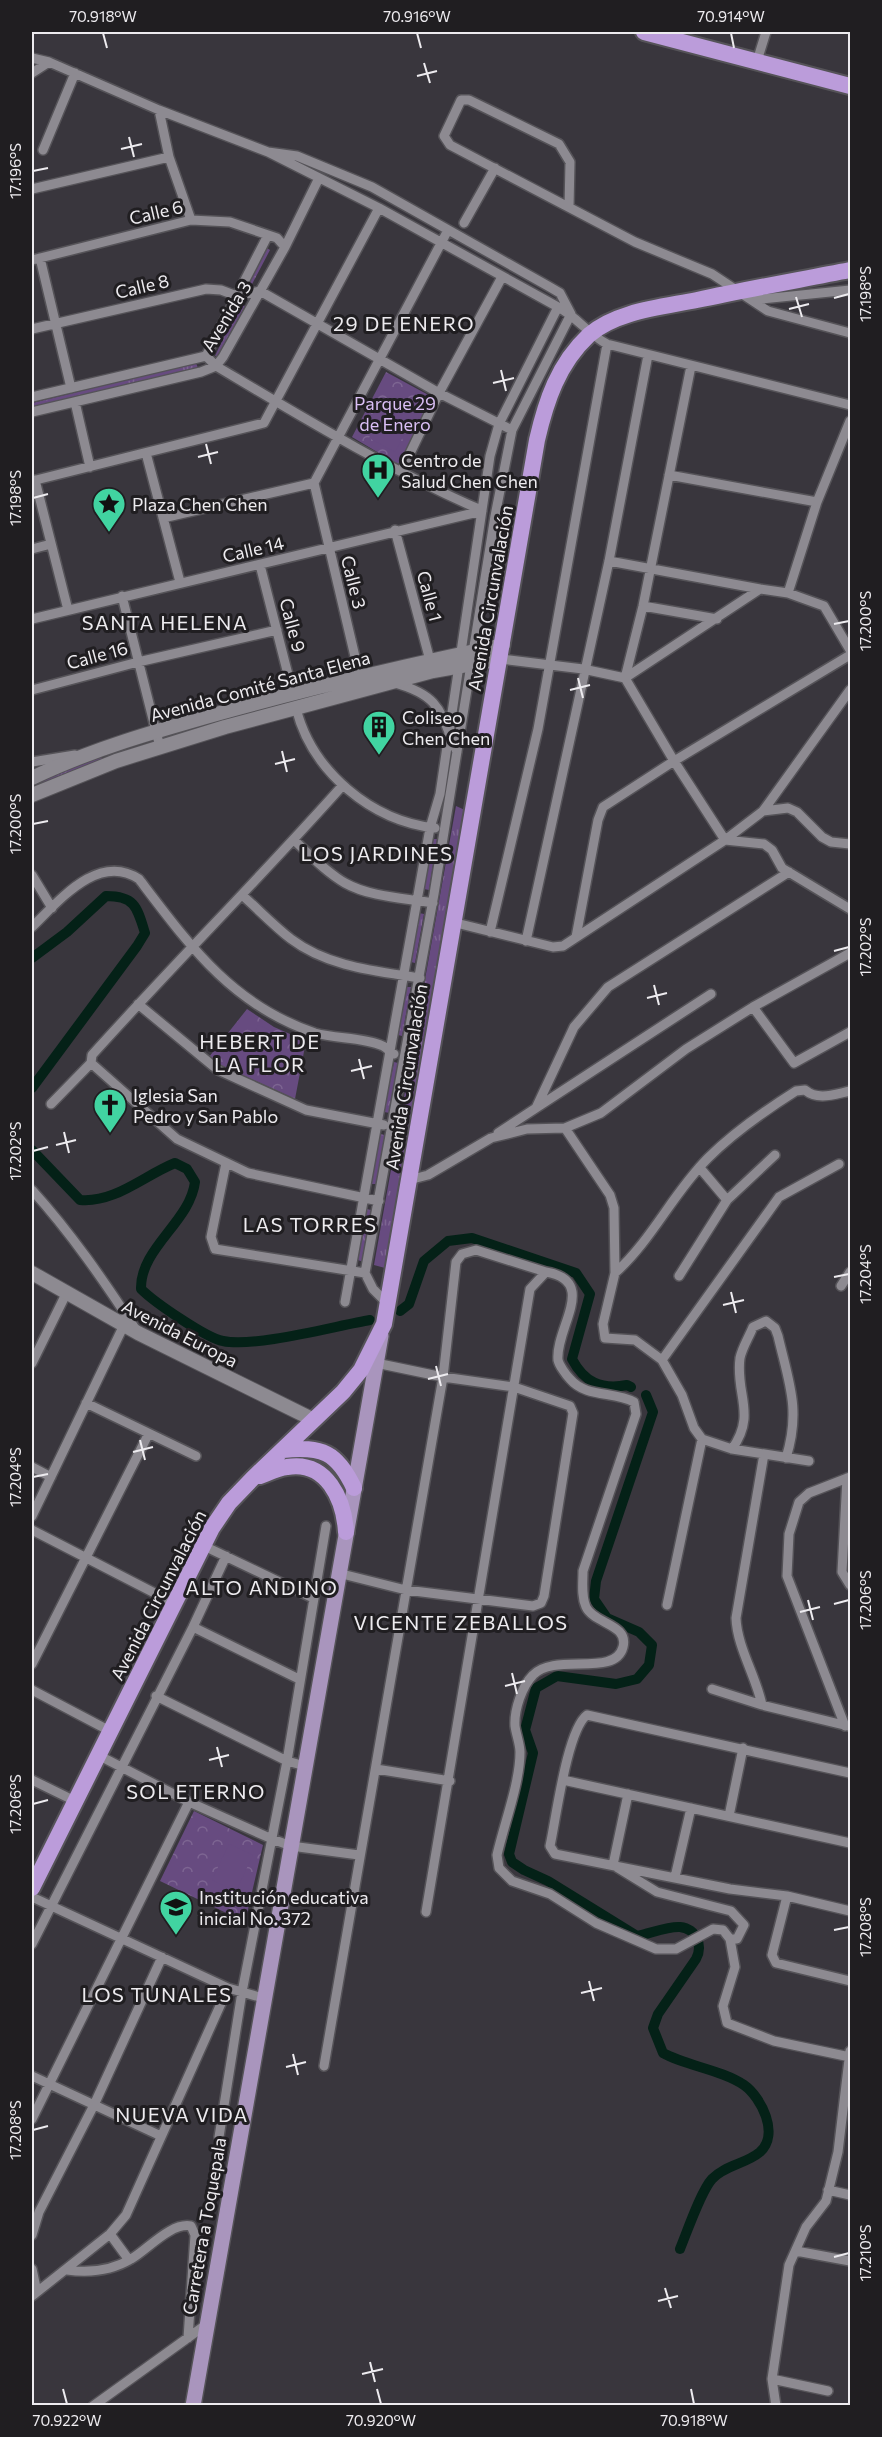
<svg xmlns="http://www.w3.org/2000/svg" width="882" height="2437" viewBox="0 0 882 2437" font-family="Commissioner,sans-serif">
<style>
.grass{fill:url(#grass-tufts)}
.park{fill:url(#park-crowns)}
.garden{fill:#674b80}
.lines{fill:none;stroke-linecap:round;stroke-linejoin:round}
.canal{stroke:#042117;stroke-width:10}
.street-casing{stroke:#555358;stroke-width:12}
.secondary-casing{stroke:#555358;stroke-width:16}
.primary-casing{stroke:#555358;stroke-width:18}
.highway-casing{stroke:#555358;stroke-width:20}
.street{stroke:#8d8a91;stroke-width:9}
.secondary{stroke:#8d8a91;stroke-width:14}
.primary{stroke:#a995bd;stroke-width:15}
.highway{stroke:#bb9cda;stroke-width:16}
.ticks{fill:none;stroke:#edebef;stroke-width:2}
.labels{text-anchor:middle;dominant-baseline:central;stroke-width:6;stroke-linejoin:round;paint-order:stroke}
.street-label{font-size:18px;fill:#edebef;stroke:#201e21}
.park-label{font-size:18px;fill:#dabff5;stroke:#201e21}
.poi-label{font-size:18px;fill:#edebef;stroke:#201e21;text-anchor:start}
.neighbourhood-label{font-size:20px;letter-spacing:1.5px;fill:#edebef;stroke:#201e21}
.neatline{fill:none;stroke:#edebef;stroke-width:2}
.ticks-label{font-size:15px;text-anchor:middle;fill:#edebef}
</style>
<defs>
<pattern id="grass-tufts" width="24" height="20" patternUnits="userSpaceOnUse" patternTransform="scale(1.5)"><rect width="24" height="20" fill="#674b80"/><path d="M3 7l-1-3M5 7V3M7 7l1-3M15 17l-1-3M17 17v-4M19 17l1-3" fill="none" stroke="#7d6592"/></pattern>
<pattern id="park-crowns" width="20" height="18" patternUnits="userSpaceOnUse" patternTransform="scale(1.5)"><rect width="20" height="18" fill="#674b80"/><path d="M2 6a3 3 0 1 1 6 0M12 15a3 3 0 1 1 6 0" fill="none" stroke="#7d6592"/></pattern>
</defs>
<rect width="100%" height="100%" fill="#39363d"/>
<path class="grass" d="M267,248L270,250L250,288L247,286Z
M240,303L245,306L218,356H215Z
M196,363L198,368L32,409V403Z
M100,755L103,760L32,790V784Z
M456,806L467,811L385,1268L374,1265Z
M433,839H437L429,890L424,889Z
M419,913L424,914L415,963L411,962Z
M406,987H411L402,1036L398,1035Z
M394,1062L398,1063L390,1113L384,1112Z
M380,1134L385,1135L376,1184H371Z
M367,1209L371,1210L363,1262L358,1260Z"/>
<path class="park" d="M386,372L434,398L399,465L352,437Z
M247,1009L274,1027L306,1041L295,1099L216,1063L209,1057Z
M194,1811L263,1845L245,1922L160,1881Z"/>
<path class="garden" d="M388,400L415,414L395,452L369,438Z
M258,1025L283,1037L265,1075L240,1063Z
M229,1844L253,1855L236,1891L212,1880Z"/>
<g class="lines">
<path class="canal" d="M32,958L67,932L106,896C135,896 137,907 145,933L137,946L32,1088
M32,1150L80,1200C115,1203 143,1176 175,1163L187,1169L195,1182C190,1222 140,1248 141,1289C154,1302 206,1338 223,1341C254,1348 335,1326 370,1320
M400,1311L409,1304L424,1261L448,1241L472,1238L576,1273L590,1294L572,1359C584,1382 601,1390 627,1385L631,1387
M646,1395L653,1412L596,1581L594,1599L607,1618L639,1632L652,1645L649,1665L637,1679L616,1684L557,1676L536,1688L525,1730L533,1753L509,1854L512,1862L524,1870L548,1881L637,1936C649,1934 668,1926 680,1927C697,1929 703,1946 696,1959L658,2014L653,2028L663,2053C687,2066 722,2070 744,2085C761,2097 780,2134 760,2152C746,2164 725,2165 712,2179C701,2191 687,2232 680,2249"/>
<g class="street-casing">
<path id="street" d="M32,58L49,62L159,110L268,152L379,208L558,307C577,317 588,334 607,344L850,405
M757,61L766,32
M32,73L49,62
M159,110L169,157L191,220
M43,150L75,73
M268,152L297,156L372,187L548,286L560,293L571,314L512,430L495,516L434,894L365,1273L373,1289L388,1304
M32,189L169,157
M569,207L570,162L559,144L469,100H461L444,136L450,145L635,242L712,274L768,311L850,333
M464,223L495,168
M40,258L71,388
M32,260L191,220L230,222L277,238L285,247
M752,300L850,290
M32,329L206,289L221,290L237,296L260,291L439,393L512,430
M206,356L216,366C302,417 389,470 481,510
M32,397L206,356L268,235
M75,402L90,467
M32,412L201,372L216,366L223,357L285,247L319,178
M146,453L180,582
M402,470L439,393L502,277
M669,475L817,502
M35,480L68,610
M32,481L264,423L379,208
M314,483L448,230
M314,483L361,682
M163,518L314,483
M395,530L431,664
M32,549L51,544
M609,561L760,589
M260,565L293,694
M788,593L824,606L850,650
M122,596L160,747
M643,606L717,619
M32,619L482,511
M501,659L583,669L625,678L674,761L725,840L764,844L772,850L782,868L850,909
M625,678L760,589L788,593L817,502L850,421
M625,678L643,606L691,366
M395,683C441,696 440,712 457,752
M32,690L138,662L277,630
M296,708C312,772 372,821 435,828
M32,762L75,755
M763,811L788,808L797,812L822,837L831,842L850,844
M294,840C310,855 326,872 345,883C370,897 404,898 433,903
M32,875L52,908
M242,895C259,910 274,926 291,939C328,967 376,971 420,978
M452,922L553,947L563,946L725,840L763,811L850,690
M32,927C59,901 98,852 139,879C190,946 232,1005 315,1033C336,1039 363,1037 383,1046C387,1048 390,1052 394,1054
M490,932L538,729L607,344
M576,937L598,820L603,807L674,761L850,655
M526,941L609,561L648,355
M138,1004L218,1070L306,1110L384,1125
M753,1007L794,1063L850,1032
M91,1063L177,1139L248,1173L379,1201
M51,1104L91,1063L92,1055C174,964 261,877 343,785
M536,1108L711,994
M565,1128L610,1195L614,1208L615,1273L603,1324L605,1338L635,1340L662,1360L682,1395L694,1428L702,1439L732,1449L809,1461
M498,1133L536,1108L574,1027L608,987L789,872
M226,1163L211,1237L215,1249L365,1273
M700,1168L727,1200
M409,1180L428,1175L491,1138L527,1129L565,1128L601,1113L686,1049L753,1007L850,953
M32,1190C71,1233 104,1281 136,1330
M615,1273C652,1240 673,1193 708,1158C733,1133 766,1110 796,1091L805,1090C818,1101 835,1094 850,1091
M679,1276L727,1200L775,1155
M841,1286L850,1272
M345,1302L430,828L440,794L490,456L499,424L558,307
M662,1360L779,1197L839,1164
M32,1363L66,1294
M86,1403L196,1456
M732,1449C757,1414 735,1394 740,1358C742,1348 749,1337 753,1327L766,1321L775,1328L778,1336C789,1383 801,1410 786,1458
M32,1467L51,1477
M847,1478L842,1572L850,1585
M32,1516L124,1325
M32,1530L174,1603
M202,1545L313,1598
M338,1573L406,1590L533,1606L541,1603L544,1596L573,1413L570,1406L514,1387L443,1377L376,1363
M667,1605L702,1439
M193,1627L299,1679
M32,1664L148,1435
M712,1689L762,1705L848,1726
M32,1690L110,1731
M156,1696L287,1761L305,1766
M762,1705C756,1676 737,1647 736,1618L764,1454
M845,1726L787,1576L789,1534L799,1502L809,1493L850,1477
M98,1755L189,1802L272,1839L291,1846L359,1855
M376,1769L450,1781
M850,1773L587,1715C567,1730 556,1819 550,1846L555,1854L730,1889L787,1896L850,1911
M32,1780L75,1801
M563,1780L850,1843
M628,1794L613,1865L657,1892L731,1911L744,1925L737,1939H730
M729,1816L743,1748
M675,1877L691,1808
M787,1896L772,1955L776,1963L850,1981
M32,1897L228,1988L263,1998
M426,1912L530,1289L546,1272C599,1281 555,1328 558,1360C559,1365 566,1375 570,1379C586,1398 614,1391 634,1402L636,1414L583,1571C583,1582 581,1596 586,1607C594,1624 629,1624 623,1647C615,1678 555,1652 533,1675C522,1686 514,1710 515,1726C516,1734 520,1744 520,1752C520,1783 504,1824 497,1855L499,1868L512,1881L550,1894L596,1923L656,1949H676L713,1929L723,1930L730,1939L735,1967L723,2006L727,2023L774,2041L850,2057
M32,1944L193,1627L226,1556
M324,2066L443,1377L456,1262L462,1254L476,1250L546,1272
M32,2076L161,2136
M32,2119L189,1802
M219,2137L242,1992L287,1761L326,1526
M828,2190L850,2195
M110,2234L129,2260
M32,2235L39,2212L94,2105L162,1957
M796,2251L850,2261
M32,2269L37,2292
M67,2270C89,2273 111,2271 131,2259C147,2250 171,2222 191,2226L195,2235L188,2338
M32,2296L110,2234L126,2215L228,1988
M772,2379L828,2391
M93,2406L207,2324
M776,2406L772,2379L789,2265L806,2227L826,2201L838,2152L850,2051"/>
</g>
<g class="secondary-casing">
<path id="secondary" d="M32,778C92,749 156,731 220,713C314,687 408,665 503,645
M32,795L116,761L225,727L433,671L501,659
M32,1273L138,1333L314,1420"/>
</g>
<g class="primary-casing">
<path id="primary" d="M193,2406L381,1336"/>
</g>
<g class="highway-casing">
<path id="highway" d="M644,32L850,86
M283,1450C322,1446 337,1452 354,1488
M260,1476C268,1473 278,1468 287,1467C327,1460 344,1500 346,1532
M32,1888L212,1528L229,1503L253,1478L343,1392L361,1370L384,1324L537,440C546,401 558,364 589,335C616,311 663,307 697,300C748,289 799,280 850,270"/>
</g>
<use href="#street" class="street"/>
<use href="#secondary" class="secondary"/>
<use href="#primary" class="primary"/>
<use href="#highway" class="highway"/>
</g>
<path class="ticks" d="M103,33L107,48M417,33L421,48M731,33L734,48M424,63L430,83M417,76L437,71M129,137L134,157M121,149L142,144M33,171L48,168M796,297L802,317M834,298L849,294M789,309L809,304M501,370L506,391M493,383L514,378M206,444L211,464M198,457L218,452M33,498L48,494M834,624L849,621M578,678L583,698M570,690L590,685M282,751L287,772M275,764L295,759M33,824L48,821M834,951L849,947M654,985L659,1005M647,998L667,993M359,1059L364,1079M351,1071L372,1066M64,1132L69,1153M56,1145L76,1140M33,1151L48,1147M834,1277L849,1274M731,1292L736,1313M723,1305L744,1300M436,1366L441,1386M428,1379L448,1374M140,1440L145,1460M133,1452L153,1447M33,1477L48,1474M808,1600L813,1620M834,1604L849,1600M800,1612L820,1607M512,1673L517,1694M505,1686L525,1681M217,1747L222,1767M209,1760L229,1755M33,1804L48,1800M834,1930L849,1927M589,1981L594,2001M581,1993L602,1988M293,2054L298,2075M286,2067L306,2062M33,2130L48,2126M834,2257L849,2253M665,2288L671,2308M658,2301L678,2296M370,2362L375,2382M362,2374L383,2369M63,2389L67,2404M377,2389L381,2404M691,2389L694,2404"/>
<defs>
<g id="hospital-pin" transform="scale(1.725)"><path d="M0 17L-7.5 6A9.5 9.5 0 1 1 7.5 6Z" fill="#41d4a1" stroke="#201e21"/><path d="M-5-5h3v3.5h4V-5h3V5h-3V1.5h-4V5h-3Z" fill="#111"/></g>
<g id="sight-pin" transform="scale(1.725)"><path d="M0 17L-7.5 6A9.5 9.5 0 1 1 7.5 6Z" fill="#41d4a1" stroke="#201e21"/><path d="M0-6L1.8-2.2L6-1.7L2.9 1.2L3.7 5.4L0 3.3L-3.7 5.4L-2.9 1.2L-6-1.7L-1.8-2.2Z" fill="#111"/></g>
<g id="building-pin" transform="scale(1.725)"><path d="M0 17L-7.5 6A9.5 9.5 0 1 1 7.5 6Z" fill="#41d4a1" stroke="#201e21"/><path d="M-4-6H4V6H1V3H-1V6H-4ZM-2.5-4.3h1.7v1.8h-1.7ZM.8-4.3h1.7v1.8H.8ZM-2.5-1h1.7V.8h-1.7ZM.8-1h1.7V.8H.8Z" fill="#111"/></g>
<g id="church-pin" transform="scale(1.725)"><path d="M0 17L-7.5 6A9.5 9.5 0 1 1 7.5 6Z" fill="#41d4a1" stroke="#201e21"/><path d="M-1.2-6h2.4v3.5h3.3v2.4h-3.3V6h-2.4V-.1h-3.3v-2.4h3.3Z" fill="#111"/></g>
<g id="school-pin" transform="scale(1.725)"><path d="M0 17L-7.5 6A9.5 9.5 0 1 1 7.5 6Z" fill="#41d4a1" stroke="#201e21"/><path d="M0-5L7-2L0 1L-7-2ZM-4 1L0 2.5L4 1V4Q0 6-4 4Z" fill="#111"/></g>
</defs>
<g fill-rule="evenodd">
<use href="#hospital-pin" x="378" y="470"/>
<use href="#sight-pin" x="109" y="504"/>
<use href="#building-pin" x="379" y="727"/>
<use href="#church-pin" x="110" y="1105"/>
<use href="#school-pin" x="176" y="1907"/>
</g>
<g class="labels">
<g class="street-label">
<text transform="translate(156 212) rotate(-13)">Calle 6</text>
<text transform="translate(142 286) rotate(-13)">Calle 8</text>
<text transform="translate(226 316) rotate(-59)">Avenida 3</text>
<text transform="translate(253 549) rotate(-13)">Calle 14</text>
<text transform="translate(354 582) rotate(76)">Calle 3</text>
<text transform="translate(430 596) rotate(75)">Calle 1</text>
<text transform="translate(490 598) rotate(-80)">Avenida Circunvalación</text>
<text transform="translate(293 625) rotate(75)">Calle 9</text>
<text transform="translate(97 655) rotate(-15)">Calle 16</text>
<text transform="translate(260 686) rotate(-15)">Avenida Comité Santa Elena</text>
<text transform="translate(406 1077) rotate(-81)">Avenida Circunvalación</text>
<text transform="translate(180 1333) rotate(27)">Avenida Europa</text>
<text transform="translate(158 1595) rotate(-63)">Avenida Circunvalación</text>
<text transform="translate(204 2226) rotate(-80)">Carretera a Toquepala</text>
</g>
<g class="park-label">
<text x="395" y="403">Parque 29<tspan x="395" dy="21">de Enero</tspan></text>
</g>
<g class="poi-label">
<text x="401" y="460">Centro de<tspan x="401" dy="21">Salud Chen Chen</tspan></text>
<text x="132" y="504">Plaza Chen Chen</text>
<text x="402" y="717">Coliseo<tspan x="402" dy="21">Chen Chen</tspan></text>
<text x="133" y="1095">Iglesia San<tspan x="133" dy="21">Pedro y San Pablo</tspan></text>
<text x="199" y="1897">Institución educativa<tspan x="199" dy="21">inicial No. 372</tspan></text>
</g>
<g class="neighbourhood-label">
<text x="404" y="323">29 DE ENERO</text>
<text x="165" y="622">SANTA HELENA</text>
<text x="377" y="853">LOS JARDINES</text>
<text x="260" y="1041">HEBERT DE<tspan x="260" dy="23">LA FLOR</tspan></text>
<text x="310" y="1224">LAS TORRES</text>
<text x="262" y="1587">ALTO ANDINO</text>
<text x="461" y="1622">VICENTE ZEBALLOS</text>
<text x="196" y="1791">SOL ETERNO</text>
<text x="157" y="1994">LOS TUNALES</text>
<text x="182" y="2114">NUEVA VIDA</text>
</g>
</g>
<rect width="882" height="2437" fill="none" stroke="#201e21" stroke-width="66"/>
<rect x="33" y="33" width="816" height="2371" class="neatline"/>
<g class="ticks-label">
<text x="103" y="22">70.918°W</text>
<text x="417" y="22">70.916°W</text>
<text x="731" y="22">70.914°W</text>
<text transform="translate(16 171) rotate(-90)" y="5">17.196°S</text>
<text transform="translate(866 294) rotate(-90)" y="5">17.198°S</text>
<text transform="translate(16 498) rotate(-90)" y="5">17.198°S</text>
<text transform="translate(866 621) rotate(-90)" y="5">17.200°S</text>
<text transform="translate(16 824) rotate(-90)" y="5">17.200°S</text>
<text transform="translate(866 947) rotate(-90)" y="5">17.202°S</text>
<text transform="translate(16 1151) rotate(-90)" y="5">17.202°S</text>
<text transform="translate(866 1274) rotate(-90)" y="5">17.204°S</text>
<text transform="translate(16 1477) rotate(-90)" y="5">17.204°S</text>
<text transform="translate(866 1600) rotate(-90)" y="5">17.206°S</text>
<text transform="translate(16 1804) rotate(-90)" y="5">17.206°S</text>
<text transform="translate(866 1927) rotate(-90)" y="5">17.208°S</text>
<text transform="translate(16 2130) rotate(-90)" y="5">17.208°S</text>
<text transform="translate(866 2253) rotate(-90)" y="5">17.210°S</text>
<text x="67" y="2426">70.922°W</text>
<text x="381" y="2426">70.920°W</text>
<text x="694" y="2426">70.918°W</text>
</g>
</svg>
